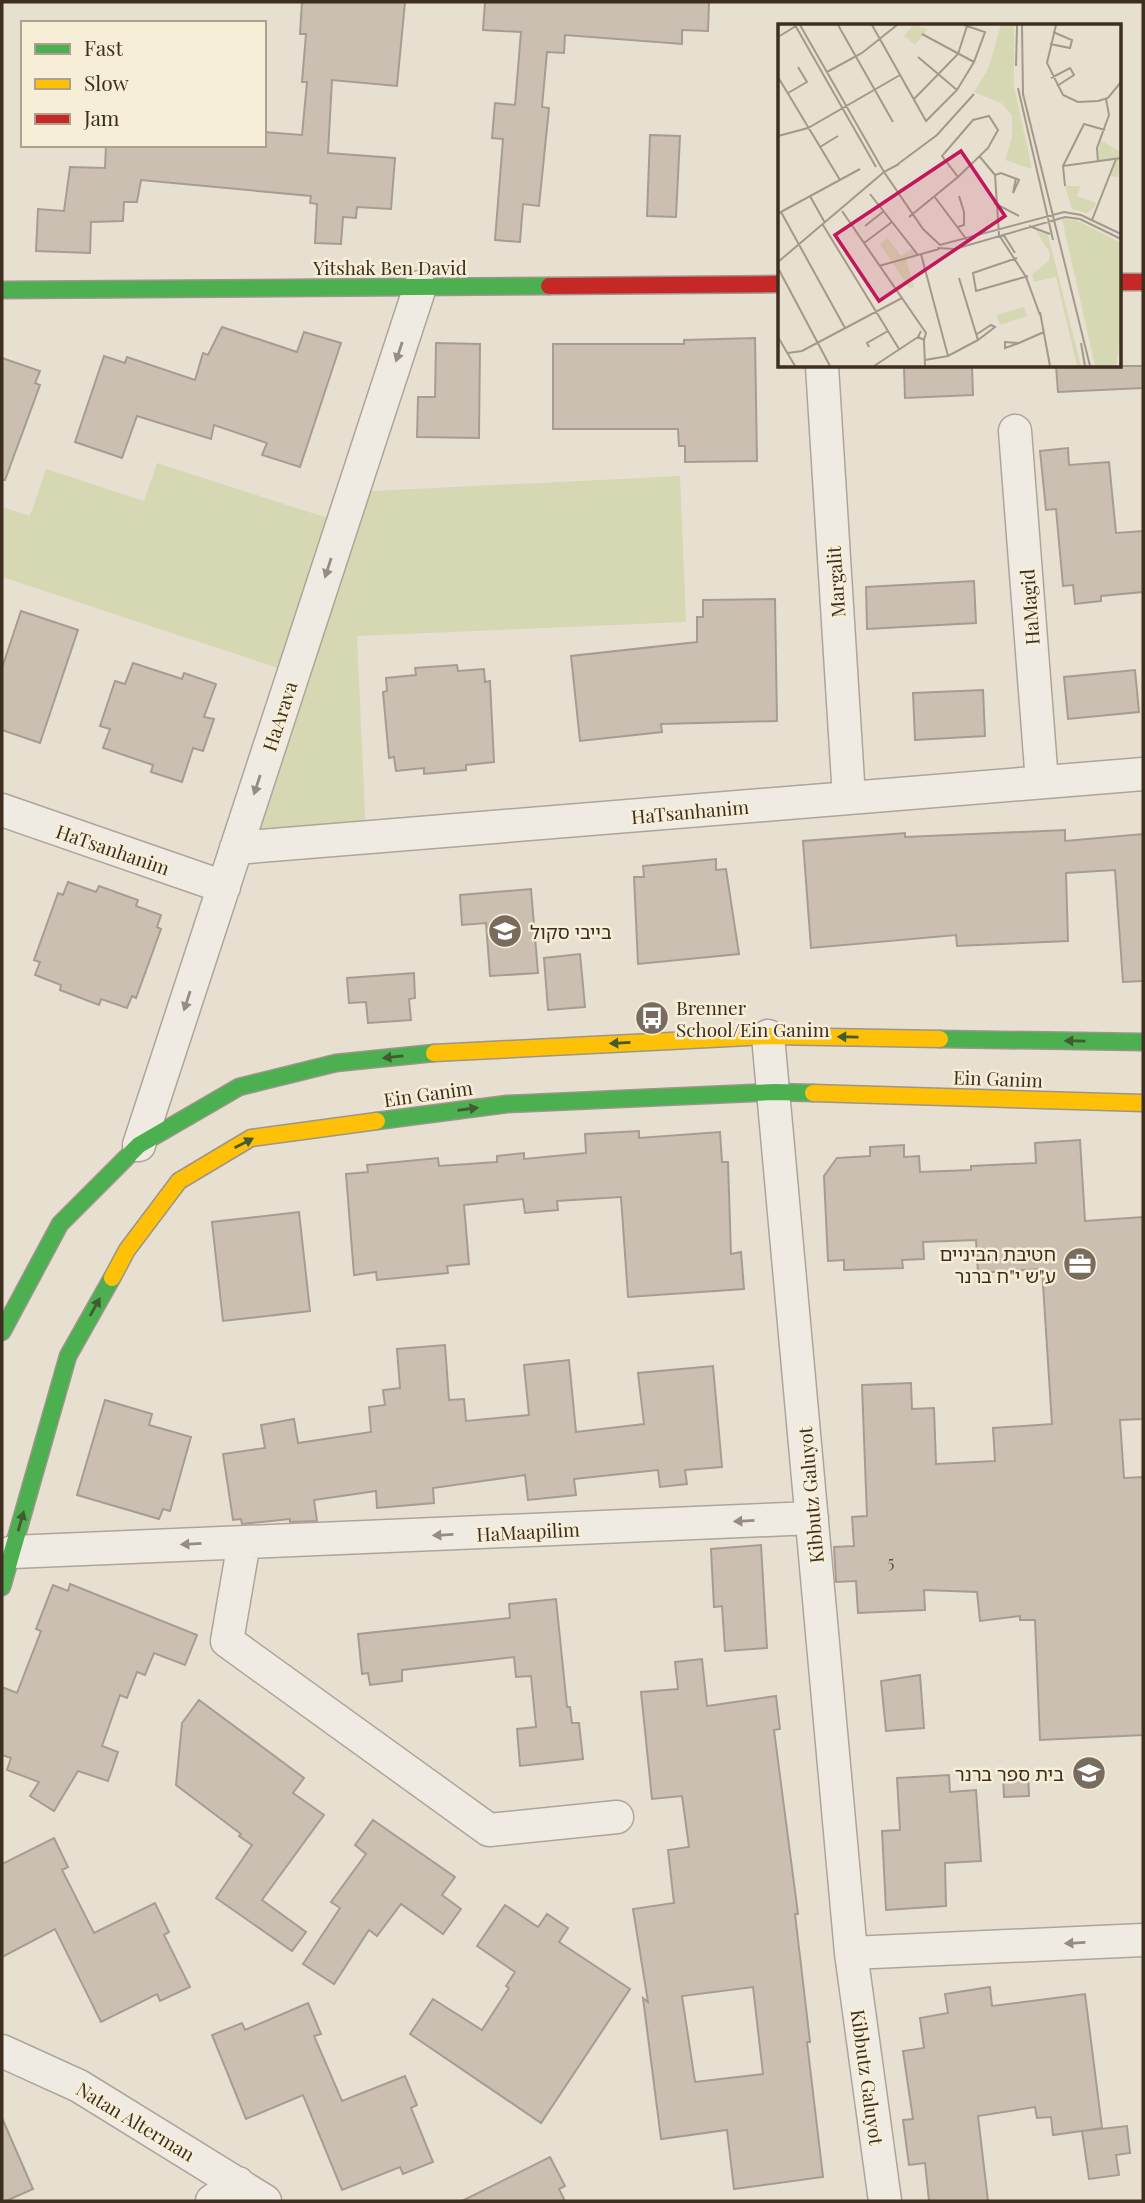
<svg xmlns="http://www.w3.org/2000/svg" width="1145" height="2203" viewBox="0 0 1145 2203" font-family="'Playfair Display','Noto Sans Hebrew',serif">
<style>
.green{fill:#d6d7b3}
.building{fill:#cbbfb2;stroke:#a89c90;stroke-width:2;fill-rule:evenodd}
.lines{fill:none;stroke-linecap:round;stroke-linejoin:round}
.street-casing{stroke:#ada599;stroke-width:35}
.fast-casing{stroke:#9c958a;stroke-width:19}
.slow-casing{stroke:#9c958a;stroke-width:19}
.jam-casing{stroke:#9c958a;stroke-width:19}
.street{stroke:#efebe3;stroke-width:32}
.fast{stroke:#4caf50;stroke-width:16}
.slow{stroke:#ffc107;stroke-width:16}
.jam{stroke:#c62828;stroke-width:16}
.oneway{fill:#968c82}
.oneway2{fill:#425b31}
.labels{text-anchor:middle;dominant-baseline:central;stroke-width:5;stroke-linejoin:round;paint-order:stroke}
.number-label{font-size:16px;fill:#605244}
.street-label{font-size:19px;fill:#3d2e20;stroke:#f7eed8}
.poi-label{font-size:19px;fill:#3d2e20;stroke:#f7eed8;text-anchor:start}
.inset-road{fill:none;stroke:#a3998a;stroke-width:2}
.view{fill:#c2185b;fill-opacity:0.15;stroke:#c2185b;stroke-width:3.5}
.inset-edge{fill:none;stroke:#3d2e20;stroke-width:3.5}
</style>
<rect width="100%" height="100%" fill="#e7e0d1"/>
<path class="green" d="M157,463L343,523L353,492L680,476L686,622L357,636L366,837L236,848L293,673L2,577V507L30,516L46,469L144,501Z"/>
<path class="building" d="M302,2H405L397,86L332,80L328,153L395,158L391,209L357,207L356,218L343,217L341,244L315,243L317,204L310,203L311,196L141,180L137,202H124L123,221L91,222L90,253L36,251L38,209L64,211L70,167L105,168L106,145H264V132L302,135L307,82H302L306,34H300Z
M485,2H709L708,31L682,30V44L565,35L564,53L547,52L542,107L549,108L539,206L523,204L520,242L495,240L503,139L492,138L495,103L515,105L521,32L483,30Z
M650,135L680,136L676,217L647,216Z
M222,327L297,352L304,332L341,343L300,467L262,455L267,443L214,425L211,439L137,416L122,458L75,442L104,356L125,363L127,357L195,380L203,353L208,355Z
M755,338L757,461L685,462V446H679L678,429H553V344H684V340Z
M436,343L480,344L479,438L417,437L418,397H435Z
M2,358L40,371L35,383L40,385L5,480H2Z
M904,366H972L973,395L905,398Z
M1056,366H1143V388L1058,392Z
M1068,448L1069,465L1109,462L1116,533L1143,531V592L1101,596V601L1075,604L1073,585L1063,586L1056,509L1046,510L1040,451Z
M974,581L976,623L867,629L866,587Z
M775,599L777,721L661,724L662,732L580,741L571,656L697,642V617H703V600Z
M21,611L78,630L40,743L2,730V668Z
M133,663L182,679L184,673L216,684L204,717L214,719L203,751L193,748L182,782L151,772L153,765L103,748L110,729L100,726L115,681L125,684Z
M457,665L458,671L484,669L485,682L490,681L494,762L466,765V770L424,774V768L396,771L394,757L389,758L383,692L387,691L386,678L416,675L415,668Z
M1135,670L1139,712L1068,719L1064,677Z
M983,690L985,736L915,740L913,693Z
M1065,830V841L1143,834V981L1123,982L1115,870L1066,873L1068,941L957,946L956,935L811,948L803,841L905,833V837Z
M716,859V870L726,869L739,954L638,964L634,877H644L643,866Z
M68,882L96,892L99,886L138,900L136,906L161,915L157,927L161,929L136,998L132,996L127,1008L101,999L99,1005L60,990L61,985L35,975L40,962L34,960L58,893L63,895Z
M531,889L538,973L490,976L486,923L462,925L460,895Z
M580,954L585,1007L548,1010L544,958Z
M414,973L415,998L409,999L411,1020L368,1023L366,1002L349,1003L347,978Z
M639,1131V1138L720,1132L722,1162H728L731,1254L741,1252L744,1289L628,1297L621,1197L557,1201L558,1210L525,1213L523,1199L464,1205L469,1264L447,1266L448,1273L377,1280L376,1272L354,1275L346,1174L368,1172L367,1165L438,1158L439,1166L497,1162V1156L524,1153V1159L586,1153L585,1134Z
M1080,1140L1085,1221L1143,1217V1419L1120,1420L1124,1478L1143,1477V1735L1040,1740L1035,1620H1020V1616L980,1621L977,1592L924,1590L925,1610L858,1613L856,1581L836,1582L834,1547L854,1546L852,1517L867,1516L862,1385L911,1383L912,1409L934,1408L936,1464L995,1461L993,1428L1052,1424L1042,1269L978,1273L976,1240L923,1242L924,1259L902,1260L903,1268L844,1270V1260L828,1261L824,1176L837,1158L870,1156V1147L904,1145V1157L919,1156L920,1172L971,1170V1166L1036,1163L1035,1143Z
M299,1212L310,1311L223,1321L212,1222Z
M445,1345L449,1400L464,1399L466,1421L529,1415L524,1365L569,1360L576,1432L644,1424L638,1373L713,1366L722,1467L685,1470L687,1484L660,1487L658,1470L574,1479L576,1495L528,1500L525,1475L433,1488L434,1503L377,1508L376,1491L314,1500L317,1521L290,1522V1519L242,1524L241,1519L233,1520L223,1454L265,1448L261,1425L294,1419L298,1443L371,1432L369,1407L385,1405L383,1390L400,1388L397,1349Z
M105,1400L152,1414L149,1425L191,1437L170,1511L163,1509L159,1519L77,1495Z
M761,1545L767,1648L725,1651L722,1606L714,1607L711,1549Z
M70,1584L197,1635L185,1665L154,1653L145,1675L137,1672L127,1698L120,1695L102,1746L118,1752L108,1781L78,1771L54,1811L30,1796L39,1782L7,1770L11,1758L2,1755V1687L17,1693L41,1631L36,1629L53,1585L68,1591Z
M556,1599L567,1707H570L572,1723H579L583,1759L520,1766L517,1729L536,1727L531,1676L516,1677L514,1657L402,1670V1681L370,1685L368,1673L362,1674L358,1634L510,1618L509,1604Z
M702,1659L707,1706L776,1696L780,1729L774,1730L798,1914H795L810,2042H807L823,2177L734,2189L727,2130L661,2139L643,1998L648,2002L633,1909L674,1903L668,1850L689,1847L682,1796L652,1799L641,1692L678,1689L675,1662ZM753,1987L763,2074L695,2082L682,1996Z
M920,1675L924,1728L886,1731L881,1681Z
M199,1700L304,1778L293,1793L324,1815L262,1900L306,1932L292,1951L216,1898L252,1845L239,1836L241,1834L176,1785L182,1723Z
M1028,1771L1029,1796L1004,1797L1003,1772Z
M949,1775L950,1792L976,1790L981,1861L945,1863L946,1906L886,1910L882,1831L900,1830L897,1778Z
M373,1820L455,1877L442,1895L461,1909L443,1934L401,1904L377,1936L369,1930L334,1984L303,1964L340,1908L331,1902L366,1854L355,1845Z
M54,1838L68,1867L62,1870L94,1933L155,1903L169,1932L164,1935L190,1987L160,2001L157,1994L101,2022L55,1929L2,1957V1864Z
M505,1905L538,1927L547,1914L568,1928L559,1942L630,1989L541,2123L410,2034L433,1999L482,2030L509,1988L506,1986L515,1972L477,1946Z
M990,1987L992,2006L1085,1994L1102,2128L1083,2131L1127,2126L1130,2153L1116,2155L1119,2175L1089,2179L1082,2131L1053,2135L1051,2117L1037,2118L1035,2107L978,2116L988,2201H929L925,2163L909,2165L903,2120L913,2119L903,2051L924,2048L920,2018L948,2013L945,1994Z
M308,2003L321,2034L314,2036L342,2101L405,2076L417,2105L411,2108L433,2162L403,2174L400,2167L342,2190L303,2095L246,2119L212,2035L242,2023L245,2030Z
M2,2118L33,2189L6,2201H2Z
M550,2157L565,2186L559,2189L565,2201H462Z"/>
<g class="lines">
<g class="street-casing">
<path id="street" d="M822,366L849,798
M1015,431L1042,782
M2,810L224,887
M236,848L1143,774
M768,1036L851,1953L885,2201
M139,1145L420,287
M244,1542L227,1641L489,1830L617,1817
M12,1552L812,1518
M851,1953L1143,1940
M2,2051L79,2086L265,2201
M212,2201L238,2183"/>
</g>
<g class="fast-casing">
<path id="fast" d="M2,290L549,286
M940,1039L1143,1042
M377,1121L507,1104L775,1092L813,1093
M2,1332L60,1224L139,1145L239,1087L336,1063L434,1053
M2,1587L68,1356L112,1278"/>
</g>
<g class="slow-casing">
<path id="slow" d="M434,1053L768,1036L940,1039
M813,1093L1143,1103
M112,1278L127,1250L179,1181L251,1138L377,1121"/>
</g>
<g class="jam-casing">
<path id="jam" d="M1119,282H1143
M549,286L779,284"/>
</g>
<use href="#street" class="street"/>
<use href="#fast" class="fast"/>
<use href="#slow" class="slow"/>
<use href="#jam" class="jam"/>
</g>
<defs><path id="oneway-solid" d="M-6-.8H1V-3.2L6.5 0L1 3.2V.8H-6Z" transform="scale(1.75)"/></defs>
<g class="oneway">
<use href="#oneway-solid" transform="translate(399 352) rotate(108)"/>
<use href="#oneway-solid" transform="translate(328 568) rotate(108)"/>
<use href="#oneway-solid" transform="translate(257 785) rotate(108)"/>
<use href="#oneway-solid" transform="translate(187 1001) rotate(108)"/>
<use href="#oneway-solid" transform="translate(744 1521) rotate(177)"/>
<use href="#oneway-solid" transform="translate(443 1535) rotate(177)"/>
<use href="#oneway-solid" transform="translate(191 1544) rotate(177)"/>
<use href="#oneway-solid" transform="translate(1075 1943) rotate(177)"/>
</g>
<g class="oneway2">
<use href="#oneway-solid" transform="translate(848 1037) rotate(-179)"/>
<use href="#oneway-solid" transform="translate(1075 1041) rotate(-179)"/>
<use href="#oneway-solid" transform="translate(620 1043) rotate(177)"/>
<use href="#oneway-solid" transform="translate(393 1057) rotate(174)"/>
<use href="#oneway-solid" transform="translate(468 1109) rotate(-8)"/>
<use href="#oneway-solid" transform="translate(244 1143) rotate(-27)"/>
<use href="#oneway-solid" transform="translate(95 1307) rotate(-61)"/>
<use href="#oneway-solid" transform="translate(21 1521) rotate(-74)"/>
</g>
<defs>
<g id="school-disc" transform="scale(1.75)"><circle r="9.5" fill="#786c5e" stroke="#f7eed8"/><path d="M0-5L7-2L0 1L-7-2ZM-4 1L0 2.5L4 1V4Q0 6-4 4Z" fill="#fff"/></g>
<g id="bus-disc" transform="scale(1.75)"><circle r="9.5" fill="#786c5e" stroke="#f7eed8"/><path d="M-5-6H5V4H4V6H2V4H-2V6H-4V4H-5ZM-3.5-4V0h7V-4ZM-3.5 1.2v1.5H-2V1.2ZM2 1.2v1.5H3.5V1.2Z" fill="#fff"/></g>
<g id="office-disc" transform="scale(1.75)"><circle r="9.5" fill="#786c5e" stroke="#f7eed8"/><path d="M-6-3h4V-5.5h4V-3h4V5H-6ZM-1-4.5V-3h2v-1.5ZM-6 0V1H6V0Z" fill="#fff"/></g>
</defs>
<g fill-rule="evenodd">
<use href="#school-disc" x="505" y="931"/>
<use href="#bus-disc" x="652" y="1018"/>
<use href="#office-disc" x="1080" y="1264"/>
<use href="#school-disc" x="1089" y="1773"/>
</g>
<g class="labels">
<g class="number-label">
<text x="891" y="1561">5</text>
</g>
<g class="street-label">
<text x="390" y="267">Yitshak Ben David</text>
<text transform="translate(835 582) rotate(-94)">Margalit</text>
<text transform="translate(1029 607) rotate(-94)">HaMagid</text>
<text transform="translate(279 716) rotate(-72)">HaArava</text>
<text transform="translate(690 811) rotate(-5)">HaTsanhanim</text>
<text transform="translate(113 849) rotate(19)">HaTsanhanim</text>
<text transform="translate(998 1078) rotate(2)">Ein Ganim</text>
<text transform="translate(428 1093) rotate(-8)">Ein Ganim</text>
<text transform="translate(810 1495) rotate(-95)">Kibbutz Galuyot</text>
<text transform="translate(528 1531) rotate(-3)">HaMaapilim</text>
<text transform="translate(868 2077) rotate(82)">Kibbutz Galuyot</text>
<text transform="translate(136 2121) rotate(31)">Natan Alterman</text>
</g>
<g class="poi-label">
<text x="530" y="931">בייבי סקול</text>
<text x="676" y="1007">Brenner<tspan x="676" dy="22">School/Ein Ganim</tspan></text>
<text x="1056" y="1253" text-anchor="end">חטיבת הביניים<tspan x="1056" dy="22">ע"ש י"ח ברנר</tspan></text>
<text x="1064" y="1773" text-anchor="end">בית ספר ברנר</text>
</g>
</g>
<g transform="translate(778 24)">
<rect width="343" height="343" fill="#e7e0d1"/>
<path d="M135,1L150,5L137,21L126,12ZM223,1H236V62L254,145L227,136L234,114V91L223,79L196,68L210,45ZM322,116L343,128L340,153L332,152L338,136L320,138ZM287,162H303L299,172L318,179L316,184L309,189L294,185ZM284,195L298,196L343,219V310L338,342H317ZM257,205L270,211L303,342H299L278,253L256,258L254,250L271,237L272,229ZM110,214L123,232L135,224L140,231L128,234L136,263L132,265L102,220ZM246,283L249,292L222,301L218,291Z" fill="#d6d7b3"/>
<path class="inset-road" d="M17,1L98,143M22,1L106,148L121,140M60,1L115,98M94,1L148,97L179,66L196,38L207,8L186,1M244,1L245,70L312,342M278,1L269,39L285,71L300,78L320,77L330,74L343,58M144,10L196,38M0,13L18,2M272,20L292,24L294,16L275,8M140,33L179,66M238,42L239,1M49,48L84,29L119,1M0,53L62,156M273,54L292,44L296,51L279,62M240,64L275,216M10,69L29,58L20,43M136,75L180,30L189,2M0,112L30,104L122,51M42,123L60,112M202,133L217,151L221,211L248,253L262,291M320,138L319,124L331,91L328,75M120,140L159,111L196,70M285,142L343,134M217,151L223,149L236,154L239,155L241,156L235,169L238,154M287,162L285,142L306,100L327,106M92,170L140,231M32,172L47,199M156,172L189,216M216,179L241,192M64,187L148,309L146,316L140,313L143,307M3,188L67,304M1,189L82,145M131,193L180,153L210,124L220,106L211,92L195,96L164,132L180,153M314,196L338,135M45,201L121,325M87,202L106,187M251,202L272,210M180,203L186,201V188L181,172M225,210L237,229M86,219L114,198M159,224L177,225L287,193L302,195L343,215M143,230L170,332M239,234L195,249L198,267L250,252M0,238L106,148L145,205L162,221L286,188L303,191L343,210M101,242L161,225M0,244L52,342M181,254L200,316L217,303L213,301L199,310M262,288L272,342M0,313L17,342M146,316L147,342M241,319L227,318V324L241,319L266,308M303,319L307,342M91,323L89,319L110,307M10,329L24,327L124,274M147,336L170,332L200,316M96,342L140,313"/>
<path class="view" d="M183,127L227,192L101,277L57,211Z"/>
<rect width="343" height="343" class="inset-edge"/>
</g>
<rect width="1145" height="2203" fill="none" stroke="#3d2e20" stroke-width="7"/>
<rect x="21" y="21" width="245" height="126" fill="#f7eed8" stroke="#ada18e" stroke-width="2"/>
<rect x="35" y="44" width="35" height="10" fill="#4caf50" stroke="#ada18e" stroke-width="2"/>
<text x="84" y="56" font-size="21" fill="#3d2e20">Fast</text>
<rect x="35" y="79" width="35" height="10" fill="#ffc107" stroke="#ada18e" stroke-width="2"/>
<text x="84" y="91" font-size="21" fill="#3d2e20">Slow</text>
<rect x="35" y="114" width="35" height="10" fill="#c62828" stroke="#ada18e" stroke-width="2"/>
<text x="84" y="126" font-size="21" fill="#3d2e20">Jam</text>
</svg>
